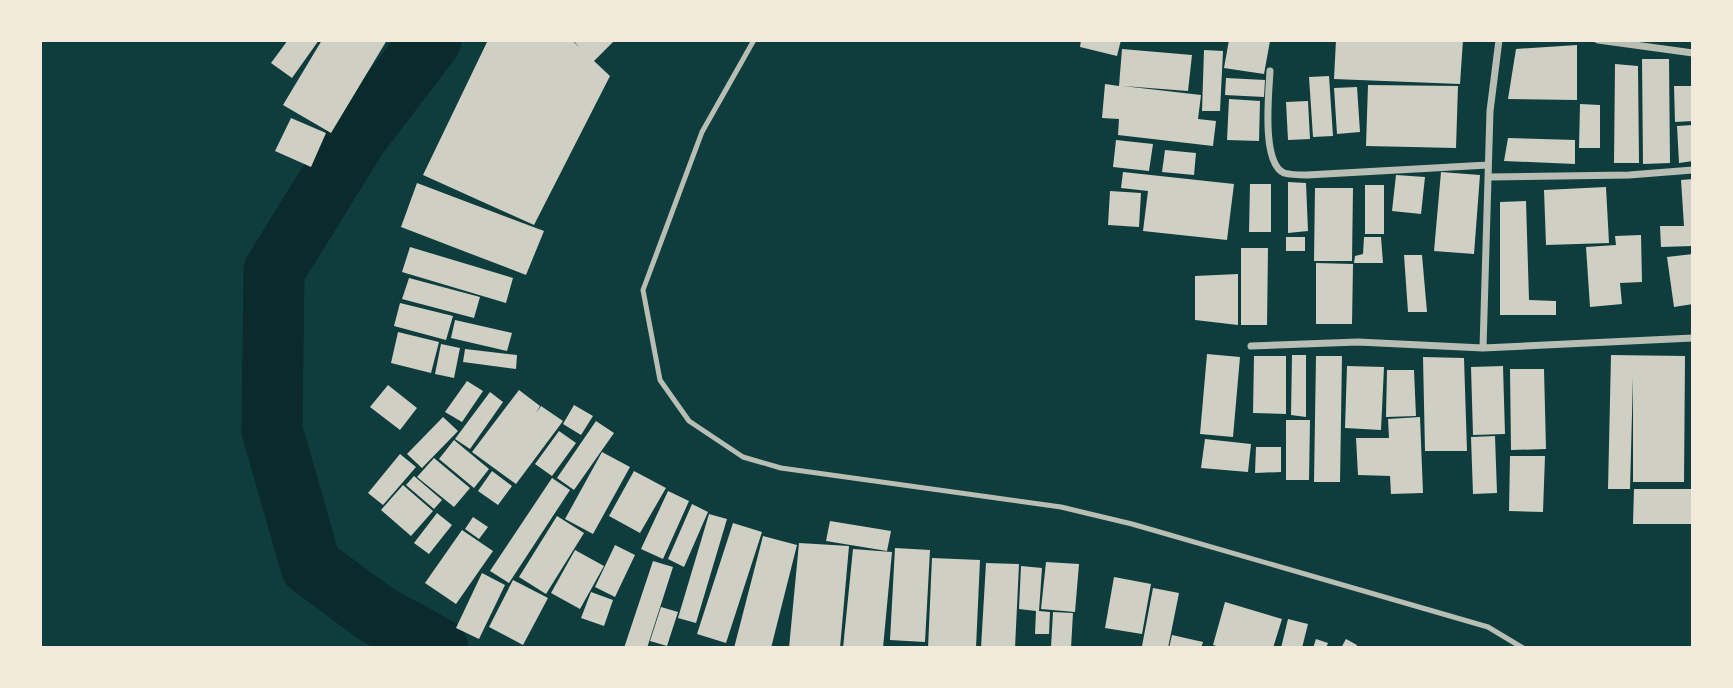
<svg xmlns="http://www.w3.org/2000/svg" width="1733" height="688" viewBox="0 0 1733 688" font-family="'Golos Text',sans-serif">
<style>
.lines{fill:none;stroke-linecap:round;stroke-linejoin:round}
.river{stroke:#0a2a2b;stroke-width:61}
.building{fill:#cfcfc3}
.service{stroke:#b8beb3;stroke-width:5}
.minor{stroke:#b8beb3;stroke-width:7}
</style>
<rect width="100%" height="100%" fill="#0f3d3e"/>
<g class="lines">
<path class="river" d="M431,40L357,137L274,271L272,430L311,566L376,614L438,648"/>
</g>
<path class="building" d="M288,40H319L292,78L271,63Z
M322,40H387L331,133L283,105Z
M488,40H572L579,47L573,40H615L594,61L610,76L534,225L423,175Z
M1081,40H1121L1117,56L1080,47Z
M1229,40L1270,41L1264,74L1224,68Z
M1336,40H1463L1460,84L1334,79Z
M1577,45V100L1508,99L1516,49Z
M1122,49L1192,55L1188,91L1123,86L1201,95L1198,119L1216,121L1213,146L1118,135L1119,119L1102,118L1105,84L1119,86Z
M1204,50L1223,51L1220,111H1202Z
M1642,59H1669L1670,163L1643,164Z
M1615,64L1638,66L1639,163H1614Z
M1329,76L1333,136L1313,137L1309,77Z
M1226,78L1265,80L1264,97L1225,95Z
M1368,85L1458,86L1456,148L1366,146Z
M1674,86H1693V121L1675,122Z
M1357,87L1360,132L1337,134L1334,88Z
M1229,99L1260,101L1259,141L1227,140Z
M1308,101L1310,139L1288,140L1286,102Z
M1580,104L1600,105V148H1579Z
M291,118L326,133L311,167L275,151Z
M1693,125V161L1679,163L1677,126Z
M1508,138L1575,140V164L1504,161Z
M1116,140L1153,144L1149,171L1113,167Z
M1165,150L1196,153L1194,175L1162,172Z
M1123,172L1234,184L1227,240L1143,231L1148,191L1121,188Z
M1441,172L1480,175L1474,254L1434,251Z
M1396,175L1425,177L1421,214L1392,211Z
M1693,179V246L1661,247L1660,226H1684L1681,180Z
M1288,182L1306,183L1308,231L1288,233Z
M417,183L544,231L526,275L401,227Z
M1250,184H1271V232H1249Z
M1365,185H1384V234H1365Z
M1606,187L1609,243L1546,245L1544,190Z
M1315,188H1353L1352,261H1314Z
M1110,191L1141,193L1139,227L1108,225Z
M1526,201L1529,300L1556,301V315H1500V202Z
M1641,235L1642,282L1620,283L1622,304L1590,307L1586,247L1616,245L1615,236Z
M1286,237H1305V251H1286Z
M1364,237H1381L1383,263H1354L1355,256L1363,254Z
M410,247L513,278L506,303L402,272Z
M1241,248H1268L1267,325H1241Z
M1693,254V304L1674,307L1667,257Z
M1404,255H1422L1427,312H1408Z
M1316,263L1353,264L1352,324H1316Z
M1238,274V325L1195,320V276Z
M409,278L480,297L474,318L402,299Z
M400,303L453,316L446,340L394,326Z
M455,320L512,333L507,351L451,338Z
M398,332L439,342L431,373L391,363Z
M441,344L460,348L454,378L435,374Z
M465,349L517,355L516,369L463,362Z
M1207,354L1240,357L1233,437L1200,434Z
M1292,355H1306V417L1291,415Z
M1611,355L1685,356L1684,482H1633V377L1630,489H1608Z
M1254,356H1286V414L1253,413Z
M1316,356H1342L1340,482H1314Z
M1423,357L1464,358L1467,451H1425Z
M1347,366L1384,367L1381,430L1345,428Z
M1503,366L1505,434L1473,435L1471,367Z
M1510,369H1544L1546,449L1511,450Z
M1387,370H1414L1416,416L1386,417Z
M467,381L483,391L462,422L445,412Z
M388,385L417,408L400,430L370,407Z
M519,390L540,406L536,413L541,406L563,421L516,484L472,452Z
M490,392L503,402L470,449L455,439Z
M574,405L593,416L581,435L563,424Z
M443,417L458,431L422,468L407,454Z
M1420,417L1423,493L1391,494L1390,476L1358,475L1356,438H1389L1388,419Z
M1286,420H1310L1309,480H1286Z
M596,421L614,433L574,490L557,478Z
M559,431L576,443L552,476L535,464Z
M1495,436L1497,493L1473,494L1471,437Z
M1205,439L1251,444L1248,472L1201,468Z
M454,440L489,469L474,488L439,459Z
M1256,447H1281V472L1255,473Z
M602,452L630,467L593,534L565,519Z
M400,454L416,467L383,505L368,493Z
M1510,456H1545L1543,512L1509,511Z
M434,458L470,488L454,507L417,477Z
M492,471L512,486L498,505L478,491Z
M634,471L666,488L640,533L609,516Z
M414,476L442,500L434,509L406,485Z
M552,478L570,490L509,583L490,571Z
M403,485L433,511L411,536L381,510Z
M1634,489H1693V524H1633Z
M668,491L689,501L663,559L641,549Z
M692,504L708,512L684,567L668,559Z
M437,513L452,525L429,554L414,543Z
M709,514L727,519L696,623L678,618Z
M557,516L584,533L546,594L519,577Z
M473,517L488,527L479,539L465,529Z
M830,521L891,531L887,551L826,541Z
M733,523L762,532L726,643L697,634Z
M462,530L493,551L456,604L425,583Z
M763,536L797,545L771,648H734Z
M799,543L849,546L840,648H789Z
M615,545L635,555L615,597L595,587Z
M895,548L930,550L925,642L890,640Z
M853,549L892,552L883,648H843Z
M575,550L604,566L580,609L551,593Z
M932,558L980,560L976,648H928Z
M653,561L673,567L647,648H624Z
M1046,562L1079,564L1075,612L1041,609Z
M986,563L1019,564L1015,648H981Z
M1021,566L1042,568L1039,611L1050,612L1049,634H1035L1036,611L1019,609Z
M482,573L505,585L479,639L456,628Z
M1114,577L1151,584L1142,634L1105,628Z
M513,580L548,598L523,645L489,627Z
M1153,588L1179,593L1168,648L1142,646Z
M591,592L613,600L604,626L581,618Z
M1225,602L1282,619L1273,648H1223L1213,645Z
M661,607L678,612L667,646L650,641Z
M1053,612L1073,613L1071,648L1051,647Z
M1288,619L1308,624L1302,648H1281Z
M1172,635L1203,642L1201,648H1169Z
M1316,639L1328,643L1326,648H1313Z
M1346,639L1357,645L1356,648H1341Z"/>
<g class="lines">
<path class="service" d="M754,40L702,132L643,290L660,380L689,421L743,457L781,468L1061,507L1132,524L1488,627L1523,648"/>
<path class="minor" d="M1598,40L1693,53
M1270,71C1269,92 1261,163 1284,173C1291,175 1300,175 1307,175L1488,165
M1488,177L1629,175L1693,170
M1251,346L1358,342L1483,348L1693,338
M1483,348L1490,111L1499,40"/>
</g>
<rect width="1733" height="688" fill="none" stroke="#f1e9da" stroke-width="84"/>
</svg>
